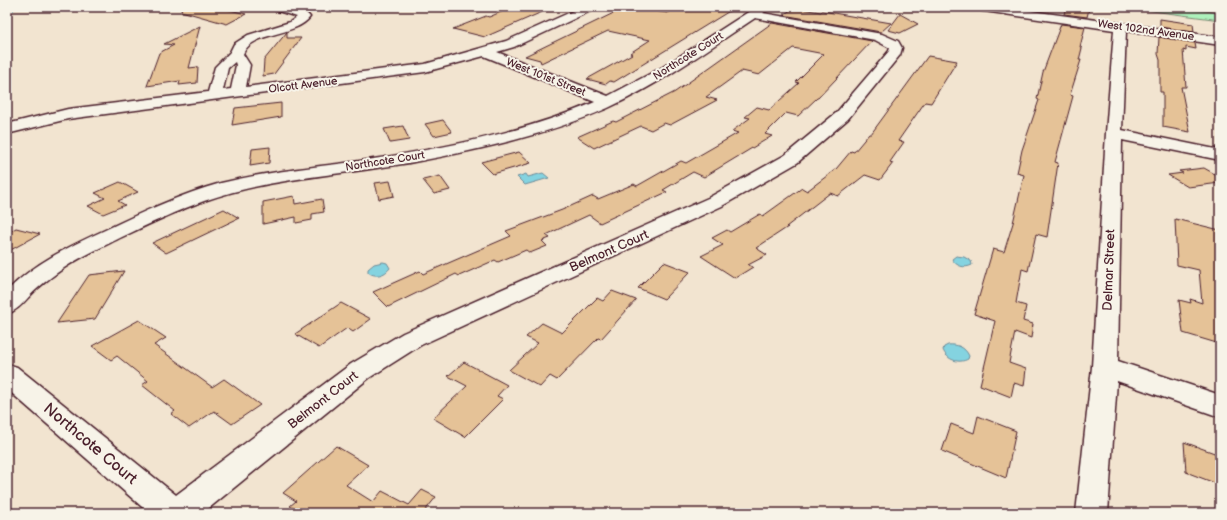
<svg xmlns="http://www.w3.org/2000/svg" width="1227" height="520" viewBox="0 0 1227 520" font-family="'Balsamiq Sans',sans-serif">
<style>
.green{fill:#adf1bb;stroke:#7c8873}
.water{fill:#84d3e0;stroke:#6d8b98}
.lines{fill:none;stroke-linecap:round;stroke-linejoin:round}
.river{fill:#84d3e0;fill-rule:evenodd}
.building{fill:#e5c297;stroke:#4a1f2b}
.minor-casing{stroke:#4a1f2b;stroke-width:3}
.minor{fill:#f7f3e8;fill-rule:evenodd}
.labels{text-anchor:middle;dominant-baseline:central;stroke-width:4;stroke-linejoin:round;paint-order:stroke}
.far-street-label{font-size:11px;fill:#4a1f2b;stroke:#f7f3e8}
.street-label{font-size:13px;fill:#4a1f2b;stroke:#f7f3e8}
.near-street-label{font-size:16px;fill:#4a1f2b;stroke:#f7f3e8}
</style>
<rect width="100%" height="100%" fill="#f2e4d0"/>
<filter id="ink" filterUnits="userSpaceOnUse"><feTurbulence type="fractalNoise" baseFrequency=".025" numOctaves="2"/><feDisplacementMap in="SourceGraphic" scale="8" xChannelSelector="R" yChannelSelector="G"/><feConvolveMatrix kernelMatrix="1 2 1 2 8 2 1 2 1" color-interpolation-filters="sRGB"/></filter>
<g filter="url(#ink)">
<path class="green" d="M1122,7H1175L1220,13V20Z"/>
<path class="water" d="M543,173L549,178L525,185L517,177L526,174L528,177Z
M956,256L964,257L971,261L972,265C964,269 956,266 952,259Z
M383,262L387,263L390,268C385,275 375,278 368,272V269L374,264Z
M948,345C957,344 965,347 969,356L968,359C959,364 947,360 943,350L944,347Z"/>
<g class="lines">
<path class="river" d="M7,7H16L13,11L7,13Z"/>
</g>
<path class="building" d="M182,7H218L246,14L227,24L181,11Z
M513,7L542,12L485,37L453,29L486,16L489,17Z
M626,7L668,13V7H736L614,82L610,81L606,84L587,79L632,54L630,53L650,40L608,31L541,63L540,60L525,56Z
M1066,7L1089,9L1087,17L1064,14Z
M794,8L821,12L822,11L891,23L881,32L783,15Z
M900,14L918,24L900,33L888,30Z
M1160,19L1193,24L1194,32L1160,27Z
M772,23L872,41L818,98H817L798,116L786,113L765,134L772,136L704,177L693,172L663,190L667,192L600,223L589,215L546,235L550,238L542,241L547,246L530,253L526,250L498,262L495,260L459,276L456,274L388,307L373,292L420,271L423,274L511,236L506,231L562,210L593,196L598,199L634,184L637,186L681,161L686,163L738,133L732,131L750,118L745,117L757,107L769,110L799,83L796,82L824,54L793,48L759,75L742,71L706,97L717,100L670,125L664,123L651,130L641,126L594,148L577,137L613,121L616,122L675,92Z
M1061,24L1085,27L1080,47L1082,48L1079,60H1081L1070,95L1073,96L1055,162L1058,163L1047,237L1036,234L1028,271L1022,269L1016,303L1026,306L1023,321L1033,324L1031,338L1015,332L1009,363L1026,369L1024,386L1014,383L1011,397L980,385L995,321L974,314L993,249L1004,252L1013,223L1024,175L1017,173L1022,150L1039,100L1037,99L1043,72Z
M200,26L189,68L198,67L197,83L179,85L180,81L147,86L159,53L174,45L164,44Z
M287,32V38H301L274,74L263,76L264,60Z
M1159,37L1195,43L1196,49L1186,47V51L1183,50L1186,87H1181L1190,132L1163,127V92H1160V60L1158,54Z
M928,56L957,61L931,103L925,102L898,141L904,142L890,162L893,163L880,180L865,175L838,196L830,193L786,227H788L756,248L767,255L748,265L753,267L735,278L701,256L723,245L712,238L727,230L730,232L760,214L763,216L802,188L807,191L836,169L851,151L854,152L869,134H871Z
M281,103V117L232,125L235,108Z
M443,120L452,132L434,136L425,124Z
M403,126L409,140L390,143L384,129Z
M270,147L269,163L250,166L252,149Z
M519,152L531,163L493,174L481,162Z
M1204,168L1220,177V183L1188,187L1168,175L1183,173L1179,171Z
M440,176L450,190L434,194L423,180Z
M390,181L394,196L379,199L375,183Z
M120,182L138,192L118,201L125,205L103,214L88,206L105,198L95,193Z
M294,196L295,204L322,199L324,212L312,214V220L296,223V217L263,224V202Z
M224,209L239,218L166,253L152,243Z
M1175,219L1220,230V344L1183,333L1179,300L1191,303L1190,299L1202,303L1199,270L1177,265Z
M16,228L40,234L7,252V233Z
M664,262L690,272L664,299L638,288Z
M124,271L95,319L57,323L89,275Z
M612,291L636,300L601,339L598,338L557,380L550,376L540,387L509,370L538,343L526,337L542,323L562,333L597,298L603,301Z
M341,303L371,319L353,332L347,328L319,348L295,334Z
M139,320L166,338L154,345L212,387L224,379L260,405L232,424L214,411L189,428L171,414L175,411L142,385L148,381L117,356L111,360L92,346Z
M464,362L507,385L497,396L503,399L465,437L433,418L467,386L448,376Z
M978,416L1016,431L1006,478L942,451L951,424L974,433Z
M1184,442L1220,455V485L1186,472Z
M336,446L368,465L346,485L373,502L382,491L409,505L422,490L436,497L424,512L426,513H300L290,506L296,501L283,493Z"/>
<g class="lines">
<g class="minor-casing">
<path id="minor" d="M270,7C284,7 301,5 310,17C295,37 252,31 243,54L250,65L246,87L425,64L506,41L582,7H597L595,9L514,47L497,52L608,96L663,67L756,7H770L763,13L882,34L898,41L902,48L900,55L848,119L797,163L722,206L421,345L369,378L203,513H149L7,389V364L17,367L176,495L351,364L403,333L708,198L785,155L836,113L889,51L890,48L875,40L755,18C707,50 660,84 608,108C547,135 479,150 414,162C345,175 271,177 204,201C176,211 149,224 122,237C102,247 82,256 64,268C55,274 46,281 38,288C27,297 20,310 7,314V291C34,263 70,246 105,230C143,212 181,194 221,183C269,171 318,167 367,160C444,148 523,133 595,102L484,56L425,72L68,119L7,134V124L68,109L208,92L215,67L230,52L234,44L248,35L290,22L297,17L272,9ZM235,62L236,65L231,89L223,90L228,68Z
M971,7H1001L1220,37V45L1126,31L1122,130L1220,150V160L1122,140L1118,361L1220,395V417L1117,381L1108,513H1076L1092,367L1106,133L1114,30L977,10Z"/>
</g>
<use href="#minor" class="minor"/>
</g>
</g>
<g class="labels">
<g class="far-street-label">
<text transform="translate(1146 30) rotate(8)">West 102nd Avenue</text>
<text transform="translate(688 56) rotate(-32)">Northcote Court</text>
<text transform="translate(546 77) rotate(22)">West 101st Street</text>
<text transform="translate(303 85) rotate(-7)">Olcott Avenue</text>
<text transform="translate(385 161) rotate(-9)">Northcote Court</text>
</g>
<g class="street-label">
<text transform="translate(609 251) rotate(-24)">Belmont Court</text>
<text transform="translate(1109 270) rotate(-88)">Delmar Street</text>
<text transform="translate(323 400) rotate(-38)">Belmont Court</text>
</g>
<g class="near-street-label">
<text transform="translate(90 444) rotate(40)">Northcote Court</text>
</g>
</g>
<rect width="1227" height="520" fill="none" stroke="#f7f3e8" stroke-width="24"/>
<rect x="12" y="12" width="1203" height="496" fill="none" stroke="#4a1f2b" stroke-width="1.5" filter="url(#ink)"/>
</svg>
